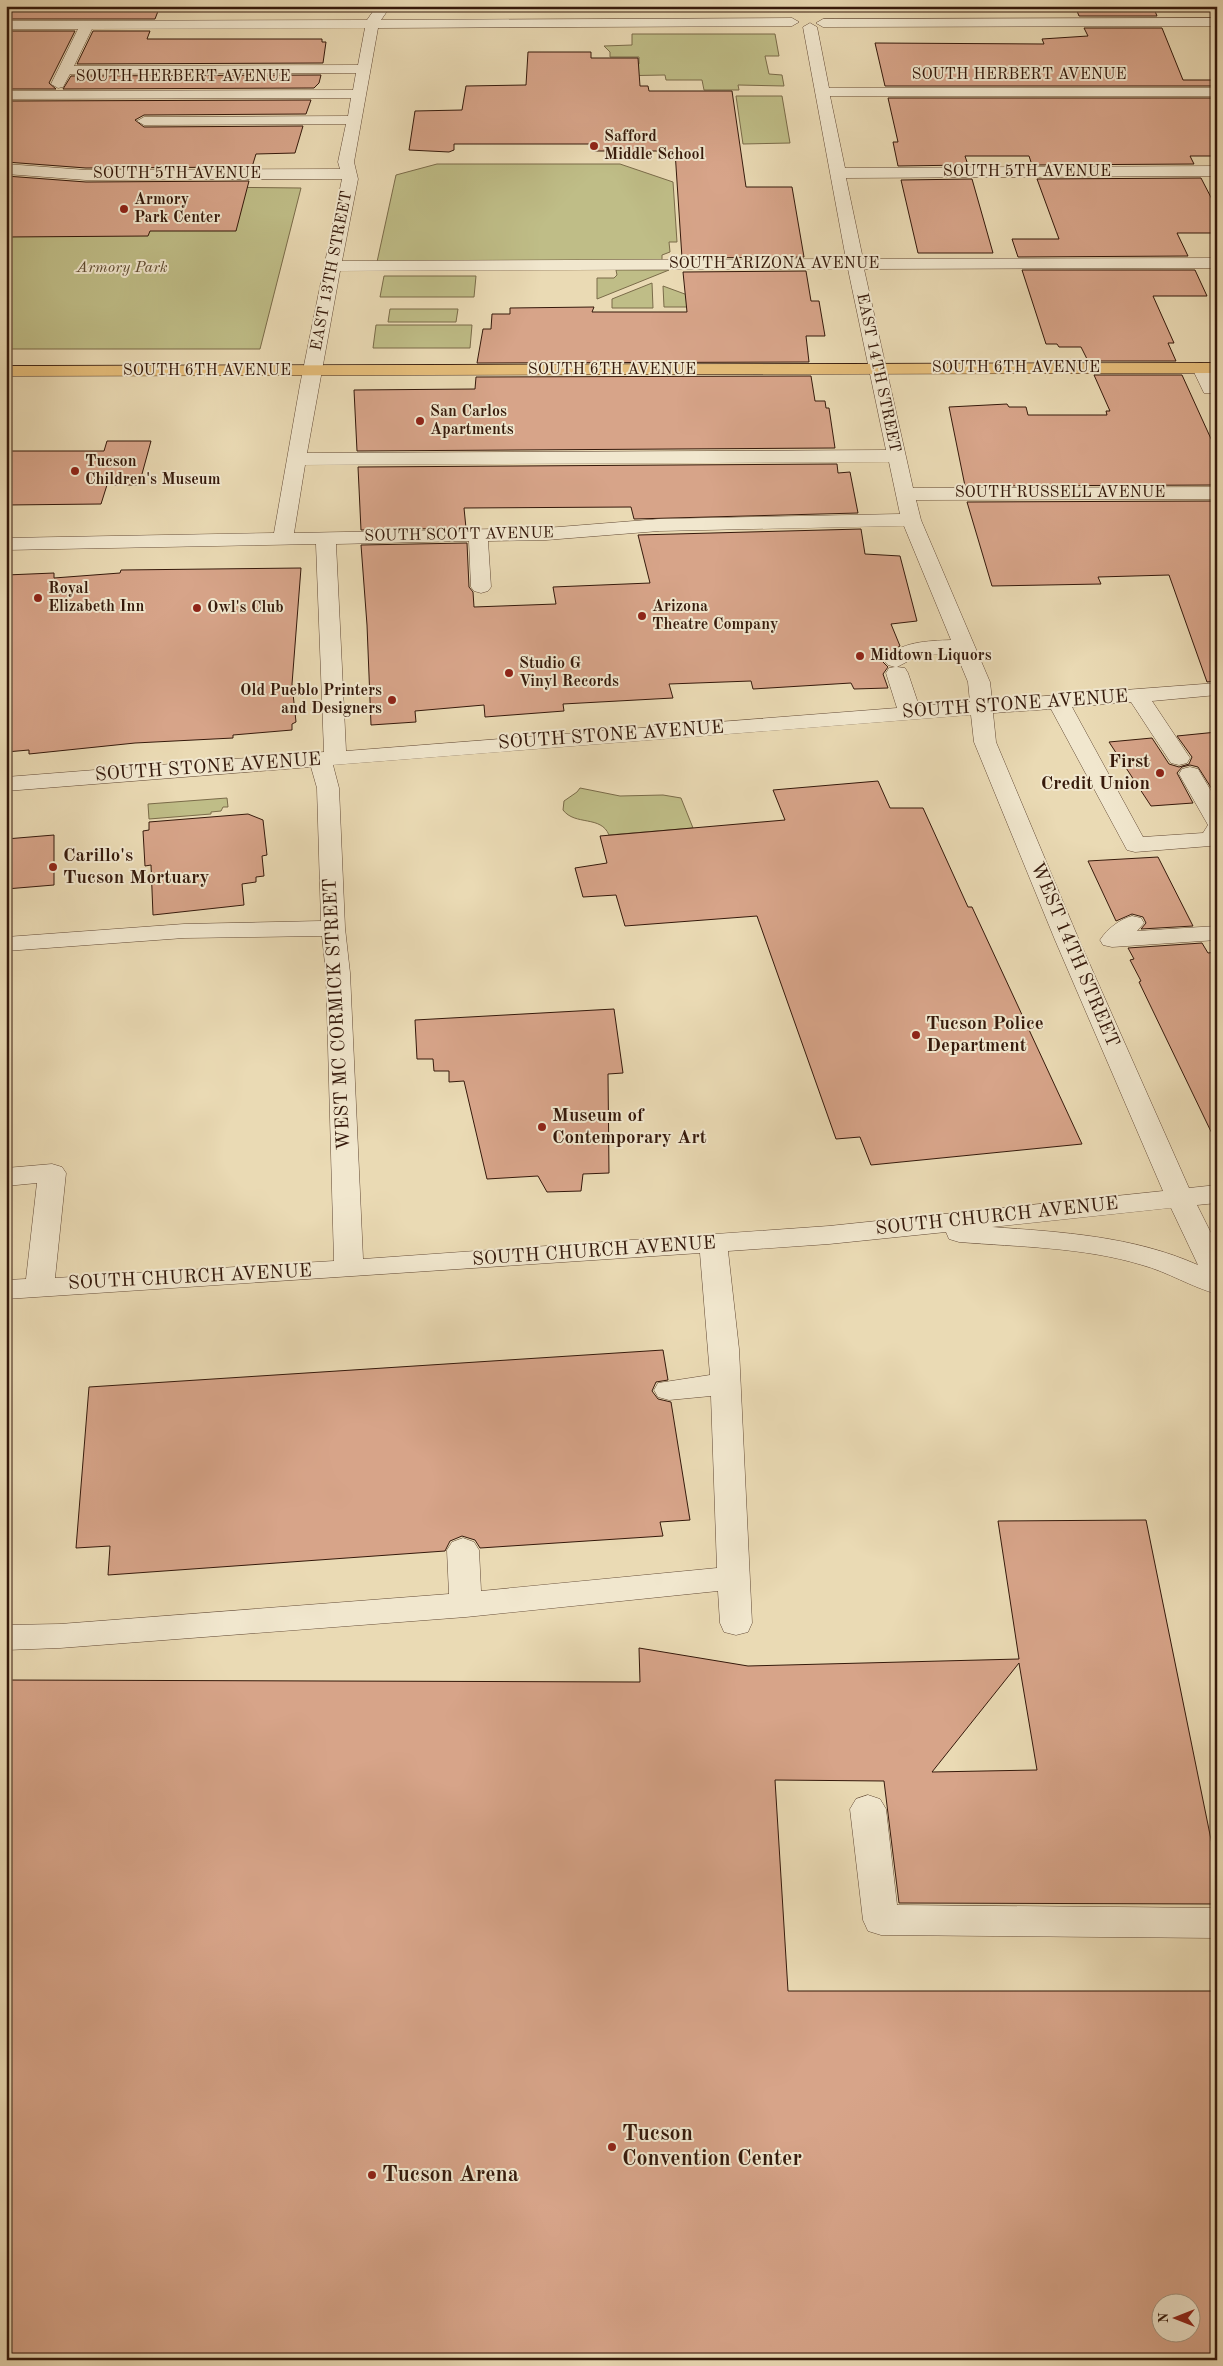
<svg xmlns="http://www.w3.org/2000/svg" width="1223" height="2366" viewBox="0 0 1223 2366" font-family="'Old Standard TT',serif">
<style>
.green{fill:#bfbd87;stroke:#7a6b49}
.building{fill:#d7a489;stroke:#35190b;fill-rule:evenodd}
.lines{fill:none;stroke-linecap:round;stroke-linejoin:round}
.minor-casing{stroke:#624935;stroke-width:1}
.major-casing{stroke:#35190b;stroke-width:1}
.minor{fill:#f1e7ce;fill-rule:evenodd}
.major{fill:#e5bd7a;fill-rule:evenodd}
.poi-dot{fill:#8f2418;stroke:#f1e7ce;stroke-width:2}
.labels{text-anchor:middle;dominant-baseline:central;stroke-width:4;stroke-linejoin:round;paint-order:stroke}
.far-street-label{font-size:16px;fill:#35190b;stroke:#f1e7ce}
.far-poi-label{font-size:16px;font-weight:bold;fill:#35190b;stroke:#f1e7ce;text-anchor:start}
.far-park-label{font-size:16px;font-style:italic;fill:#5e4a30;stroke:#f1e7ce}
.street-label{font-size:19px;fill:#35190b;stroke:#f1e7ce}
.poi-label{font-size:19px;font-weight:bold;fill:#35190b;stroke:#f1e7ce;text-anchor:start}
.near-poi-label{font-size:22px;font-weight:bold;fill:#35190b;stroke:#f1e7ce;text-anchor:start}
</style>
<rect width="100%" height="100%" fill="#eadab4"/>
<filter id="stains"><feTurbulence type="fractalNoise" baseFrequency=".004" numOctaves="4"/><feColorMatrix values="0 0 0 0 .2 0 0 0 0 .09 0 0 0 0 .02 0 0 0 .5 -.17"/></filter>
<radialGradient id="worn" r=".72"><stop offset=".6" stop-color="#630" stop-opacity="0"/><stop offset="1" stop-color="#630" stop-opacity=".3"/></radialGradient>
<path class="green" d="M632,34H775L779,56H765L769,74L782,75L784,86L738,85L739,90H704L702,80H666L665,75L610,76V65L639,64V57H610V52L604,46L632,45Z
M736,96H782L790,143L743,144Z
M437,164H620L673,182L677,242H669L670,252L662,255V262H377L396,175Z
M6,185L301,188L260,349H6Z
M616,270H669L597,299V278H614L617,275Z
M384,276H476L474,297H380Z
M652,283L653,308H612V299Z
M663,286L693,297L694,307H664Z
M390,309H458L456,322H388Z
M376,325H472L470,348H373Z
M580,788L620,796L663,795L681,798L693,828L609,835C601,815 575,826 563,810L564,801L577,792Z
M227,798L228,807H223L221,811L211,812V814L149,819L148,804Z"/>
<path class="building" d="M6,6H160L155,19H6Z
M1075,6H1153L1157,16H1079Z
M1084,28H1162L1183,80H1217V86H885L875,43L1044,44L1042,39L1088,36Z
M6,31H75L49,83L56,89H6Z
M93,31H150L147,39H322V42H326L323,63L77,64Z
M528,52H591V58H638L640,86H648L649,91H732L746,187H792L804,257L682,258L675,151H594L591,150V144H454V150L449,152L409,150L415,111L462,110L466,86L526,85Z
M321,75L319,83L314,88L63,89L71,76Z
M888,98H1217V156H1190L1194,164L1032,165L1029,156H965L968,165L898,166L893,142H898Z
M311,100L306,114L144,115L135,120L144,127L303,126L295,153L256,154L252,167L86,168L6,162V101Z
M6,176L86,182L249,181L236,231H150L148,236L6,237Z
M1201,178L1217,209V233H1177L1188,256L1018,257L1012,239H1059L1037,179Z
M972,179L993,253H918L901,180Z
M1022,270H1195L1207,296H1153L1174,343H1168L1176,361H1088L1081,347H1059L1057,344H1046Z
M806,271L811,301H819L825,336H806L809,362L477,363L483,329H491L492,314H510V308L594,307L592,312H687L683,272Z
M1094,375H1182L1217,452V485L965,486L949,407L1007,404L1009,407H1026L1028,415H1107L1106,411H1110Z
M811,376L815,401H825L826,408H829L835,448L357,451L354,390L475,389L476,377Z
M107,441H151L139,485H107L101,504L6,505V451H104Z
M837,464L838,473L850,472L858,513L634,519L631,507L464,508L466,528L361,530L358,467Z
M1217,501V681L1207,682L1169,575L1098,577L1101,584L992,586L967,502Z
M861,529L865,554L900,556L917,621L891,624L900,646L889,653L882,661L888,667L883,674L888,688L854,689L851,683L753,689L751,681L669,684L673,698L563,704L564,711L485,717L484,705L415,711L416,722L371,725L367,625L361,545L467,543L469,587L473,592L474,607L556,604L553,587L650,583L638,535Z
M301,568L292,684L296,722L292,724V730L233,735V738L135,743L29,754V750L6,752V575L54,573V578L120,573L121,570Z
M1217,732V797L1198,767L1190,765L1182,767L1177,773L1193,803L1151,806L1109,742L1152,738L1169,764L1179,767L1189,764L1192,757L1177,736Z
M878,781L890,808H923L968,907H972L1082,1144L871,1165L860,1137L836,1139L757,916L625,926L616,895L583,897L575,868L607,863L600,836L785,820L773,790Z
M248,814L263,820L267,855L262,856L264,876L256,877V882L242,884L244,905L153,915L151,865L145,866L143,831L149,830V822Z
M54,835V885L6,889V839Z
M1158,857L1193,926L1141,929L1146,923L1143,917L1132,914L1116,921L1088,861Z
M1202,943L1208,953L1217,952V1144L1139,982L1141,981L1130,960L1134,959L1128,948Z
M614,1009L623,1073L608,1074L609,1173L583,1174L581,1191L547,1192L538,1176L487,1179L464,1081L449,1082V1071H434L433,1059H417L415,1020Z
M663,1350L668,1380L656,1382L652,1391L658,1399L671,1402L690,1520L660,1522L663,1536L480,1548L475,1540L462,1536L450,1541L445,1551L108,1575L110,1546L76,1548L89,1387Z
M1146,1520L1217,1869V1904L899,1903L884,1781L775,1780L788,1991H1217V2360H6V1680L640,1682L639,1648L748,1666L1019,1659L998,1521ZM1019,1663L1037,1770L932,1772ZM1160,2304H1190V2334H1160Z"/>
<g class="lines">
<g class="minor-casing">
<path id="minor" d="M382,6L388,10L381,20L792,18L799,22L792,26L378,28L354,162L358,179L342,261L846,259L803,27L810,23L817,27L829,88H1217V96H830L845,168L1217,166V176L846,178L863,259L1217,258V268L864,269L913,488L1217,487V499L916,500L921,520L990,682L992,700L1217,683V695L1152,701L1190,758L1187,763L1179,765L1171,763L1131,702L1072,707L1143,837L1203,833L1208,825L1179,774L1182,769L1190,767L1198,769L1217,801V844L1210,846L1135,852L1127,850L1051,709L993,713L996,742L1079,940L1189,1188L1217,1185V1203L1197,1205L1217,1245V1294C1191,1287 1168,1272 1142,1265C1083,1247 1019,1247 959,1242L949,1239L946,1232L829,1244L728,1251L739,1349L752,1623L748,1632L736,1635L724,1632L720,1623L718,1591L466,1617L60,1648L6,1650V1625L60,1624L449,1594L447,1550L452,1542L463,1538L474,1542L479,1550L481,1591L717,1568L711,1396L669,1400L658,1397L654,1390L658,1383L710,1375L700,1253L6,1299V1280L26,1279L37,1183L6,1186V1168L52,1164L62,1167L66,1173L55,1278L334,1261L326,973L322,936L184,938L6,951V937L184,924L321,921L317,788L311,767L6,791V777L324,752L316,544L6,550V538L274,533L300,385L342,179L86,180L6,174V164L86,170L340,169L338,162L346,124L144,125L137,121L144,117L348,116L351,98L6,99V91L353,90L356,73L70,74L63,87L58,88L51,84L78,29H6V21L367,20L376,7ZM365,28L358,65L74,66L92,29ZM848,269L886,450L307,453L340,271ZM889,462L900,514L659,519L546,528L294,533L305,465ZM904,526L951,640C929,641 898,641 884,661L888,665L895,667L889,668L886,673L897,708L346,751L336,544L469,541L471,587L474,591L481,593L488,591L491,587L488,541L546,540L659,531ZM956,653L968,682L970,702L919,706L908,673L905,668L897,667L918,656ZM971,715L974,742L1055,940L1163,1191L829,1226L363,1259L350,973L345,928L339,788L333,765ZM1171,1208L1198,1265C1133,1236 1061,1232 992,1227Z
M1217,18V26L823,27L816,23L823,19Z
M1201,363L1207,364C1213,373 1217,383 1216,393H1204L1192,368L1195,364Z
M1132,916L1141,918L1144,923L1137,931L1217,926V940L1112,947L1103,945L1100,940C1107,929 1120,919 1132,916Z
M868,1795L880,1799L886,1809L897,1905L1217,1908V1938L881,1935L868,1931L863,1920L850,1809L856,1799Z"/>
</g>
<g class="major-casing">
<path id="major" d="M1217,363V373L6,376V366Z"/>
</g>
<use href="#minor" class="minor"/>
<use href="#major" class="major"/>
</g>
<g class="poi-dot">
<circle cx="594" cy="146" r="5"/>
<circle cx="124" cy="209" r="5"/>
<circle cx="420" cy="421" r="5"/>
<circle cx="75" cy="471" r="5"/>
<circle cx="38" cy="598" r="5"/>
<circle cx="197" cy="608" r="5"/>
<circle cx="642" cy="616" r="5"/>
<circle cx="860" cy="656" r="5"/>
<circle cx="509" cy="673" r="5"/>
<circle cx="392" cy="700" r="5"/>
<circle cx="1160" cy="773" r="5"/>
<circle cx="53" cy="867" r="5"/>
<circle cx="916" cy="1035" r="5"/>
<circle cx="542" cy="1127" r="5"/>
<circle cx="612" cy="2147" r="5"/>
<circle cx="372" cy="2175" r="5"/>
</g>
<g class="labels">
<g class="far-street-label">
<text x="1019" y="75">SOUTH HERBERT AVENUE</text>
<text x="183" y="77">SOUTH HERBERT AVENUE</text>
<text x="1027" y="172">SOUTH 5TH AVENUE</text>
<text x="177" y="174">SOUTH 5TH AVENUE</text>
<text x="774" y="264">SOUTH ARIZONA AVENUE</text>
<text transform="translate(332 271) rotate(-79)">EAST 13TH STREET</text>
<text x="1016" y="368">SOUTH 6TH AVENUE</text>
<text x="612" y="370">SOUTH 6TH AVENUE</text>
<text x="207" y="371">SOUTH 6TH AVENUE</text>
<text transform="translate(878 373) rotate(78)">EAST 14TH STREET</text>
<text x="1060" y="493">SOUTH RUSSELL AVENUE</text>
<text transform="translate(459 535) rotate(-1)">SOUTH SCOTT AVENUE</text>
</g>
<g class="far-poi-label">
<text x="604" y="137">Safford<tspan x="604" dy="18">Middle School</tspan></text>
<text x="134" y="200">Armory<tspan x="134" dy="18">Park Center</tspan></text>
<text x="430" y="412">San Carlos<tspan x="430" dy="18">Apartments</tspan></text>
<text x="85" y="462">Tucson<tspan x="85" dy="18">Children's Museum</tspan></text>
<text x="48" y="589">Royal<tspan x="48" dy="18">Elizabeth Inn</tspan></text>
<text x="652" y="607">Arizona<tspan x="652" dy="18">Theatre Company</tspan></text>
<text x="207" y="608">Owl's Club</text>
<text x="870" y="656">Midtown Liquors</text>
<text x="519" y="664">Studio G<tspan x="519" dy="18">Vinyl Records</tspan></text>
<text x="382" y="691" text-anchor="end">Old Pueblo Printers<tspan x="382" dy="18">and Designers</tspan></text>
</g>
<g class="far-park-label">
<text x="122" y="268">Armory Park</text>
</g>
<g class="street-label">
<text transform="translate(1015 705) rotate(-4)">SOUTH STONE AVENUE</text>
<text transform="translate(611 736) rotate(-4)">SOUTH STONE AVENUE</text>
<text transform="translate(208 768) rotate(-4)">SOUTH STONE AVENUE</text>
<text transform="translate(1074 955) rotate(67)">WEST 14TH STREET</text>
<text transform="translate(338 1014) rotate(-93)">WEST MC CORMICK STREET</text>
<text transform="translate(997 1217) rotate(-6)">SOUTH CHURCH AVENUE</text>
<text transform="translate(594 1252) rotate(-4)">SOUTH CHURCH AVENUE</text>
<text transform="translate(190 1278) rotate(-3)">SOUTH CHURCH AVENUE</text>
</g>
<g class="poi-label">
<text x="1150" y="762" text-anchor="end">First<tspan x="1150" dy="22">Credit Union</tspan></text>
<text x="63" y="856">Carillo's<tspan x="63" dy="22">Tucson Mortuary</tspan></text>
<text x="926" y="1024">Tucson Police<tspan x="926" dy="22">Department</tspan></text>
<text x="552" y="1116">Museum of<tspan x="552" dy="22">Contemporary Art</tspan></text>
</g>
<g class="near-poi-label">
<text x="622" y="2134">Tucson<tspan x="622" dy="25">Convention Center</tspan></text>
<text x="382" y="2175">Tucson Arena</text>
</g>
</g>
<rect width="1223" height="2366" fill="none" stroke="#eadab4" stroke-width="25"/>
<rect x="8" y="8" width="1208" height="2351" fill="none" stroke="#35190b" stroke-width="2.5"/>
<rect x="12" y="12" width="1198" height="2341" fill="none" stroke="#35190b"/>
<g transform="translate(1176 2318) rotate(270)"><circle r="24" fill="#f1e7ce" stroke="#a69580"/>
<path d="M0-4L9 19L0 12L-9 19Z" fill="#8f2418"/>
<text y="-8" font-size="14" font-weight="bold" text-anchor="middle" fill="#35190b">N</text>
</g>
<rect width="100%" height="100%" filter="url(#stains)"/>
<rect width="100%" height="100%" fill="url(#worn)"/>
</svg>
